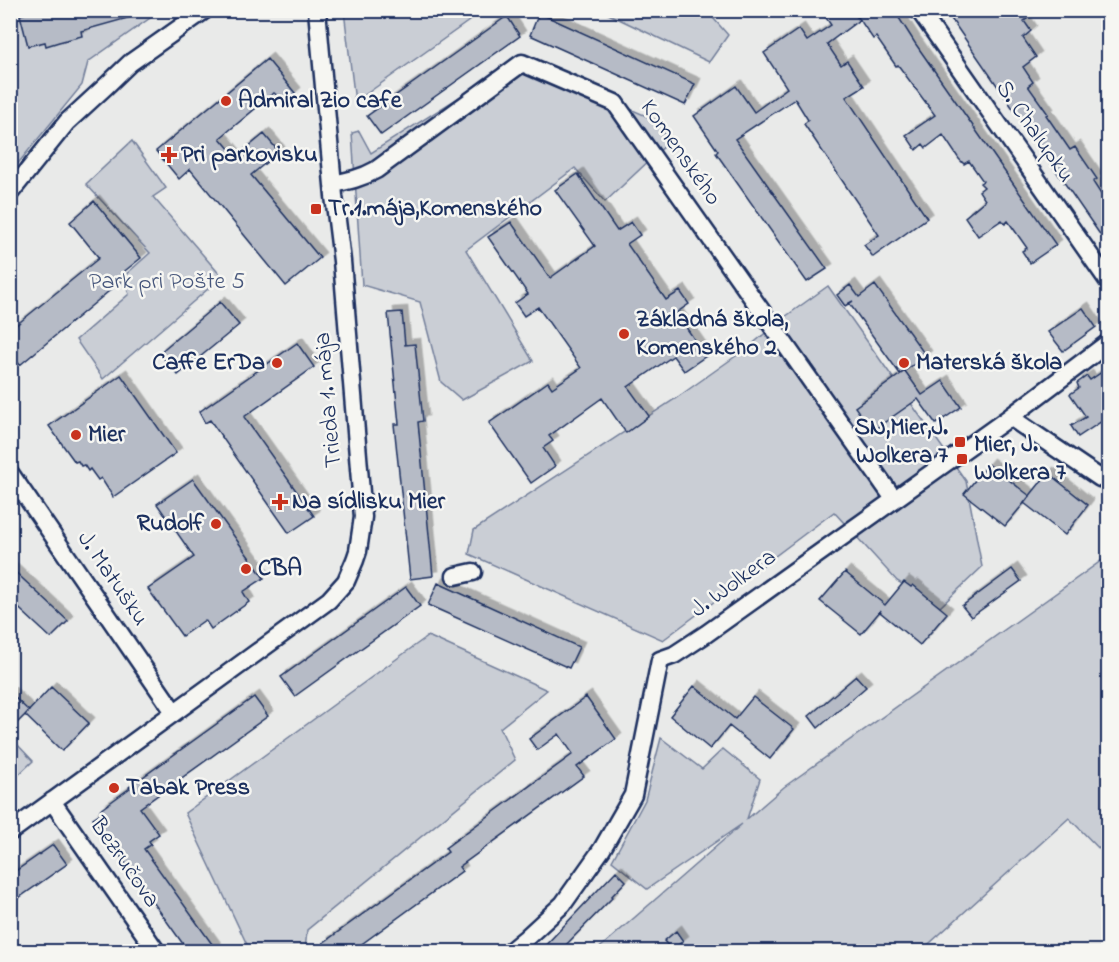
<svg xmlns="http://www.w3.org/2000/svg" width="1119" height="962" viewBox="0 0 1119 962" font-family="'Indie Flower',sans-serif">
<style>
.green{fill:#caced5;stroke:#727e9a;stroke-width:1.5}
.building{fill:#b6bbc6;stroke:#1b2f5e;stroke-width:1.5;filter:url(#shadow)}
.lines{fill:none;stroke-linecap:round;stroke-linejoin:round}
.minor-casing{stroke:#1b2f5e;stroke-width:21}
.minor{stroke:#f6f6f2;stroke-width:16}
.poi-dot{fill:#c8321e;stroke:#f6f6f2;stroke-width:2}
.labels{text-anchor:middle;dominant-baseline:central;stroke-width:5;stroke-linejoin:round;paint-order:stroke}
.poi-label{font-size:24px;font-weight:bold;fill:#1b2f5e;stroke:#f6f6f2;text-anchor:start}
.street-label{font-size:24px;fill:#1b2f5e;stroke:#f6f6f2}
.park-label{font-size:24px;fill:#47577c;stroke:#f6f6f2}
</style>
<defs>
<filter id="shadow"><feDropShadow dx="5.5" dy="-5.5" stdDeviation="0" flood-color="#0004"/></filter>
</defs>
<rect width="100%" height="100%" fill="#e9eae9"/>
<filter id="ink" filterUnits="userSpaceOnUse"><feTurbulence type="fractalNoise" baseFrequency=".0167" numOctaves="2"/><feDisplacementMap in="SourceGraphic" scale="12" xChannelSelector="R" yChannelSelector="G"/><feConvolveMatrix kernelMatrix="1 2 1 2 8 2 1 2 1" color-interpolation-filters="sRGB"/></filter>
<g filter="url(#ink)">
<path class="green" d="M11,11H160L88,62L82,85L11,172Z
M344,11V10L483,11L355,102Z
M602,11H707L728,35L709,62Z
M518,60L658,121L669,142L605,202L575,168L466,250L533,361L462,400L441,382L420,302L362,285L352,133L359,131L371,153Z
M132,141L166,188L153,197L222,277L103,379L76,340L129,294L122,278L150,253L86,184Z
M828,286L966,481L982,567L940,607L897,581L834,512L663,640L469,554L474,530L675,399L750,346L782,319Z
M1108,556V858L1069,818L921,951L595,952L742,824L647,889L612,861L645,800L661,738L702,769L723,749L760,779L747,819L784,787Z
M428,636L547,690L500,728L515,760L307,930L305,951H250L185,813Z
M15,742L33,761L11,782V745Z"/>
<path class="building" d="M36,10H142V14L81,31L82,36L59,42L46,46L45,42L28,46L20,15Z
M831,10H852L859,20L827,44L841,65L847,61L864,86L846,97L927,218L873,257L864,245L879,235L804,124L808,120L795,99L735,139L827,269L807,282L716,153L718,151L694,116L736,86L754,112L787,88L764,53L799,29L807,41L831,25L824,15Z
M867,10H894L915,43L1056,245L1030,263L1022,251L1027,248L1008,221L1005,224L1002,220L978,236L965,217L985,200L979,191L984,187L980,183L983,181L969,161L964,164L959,159L943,135L926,148L923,144L916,150L906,135L935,115L898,65L896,66L876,37L873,39L858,17Z
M945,10H1021L1027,19L1024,21L1031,31L1023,38L1036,57L1023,67L1033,82L1028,86L1048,114L1046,115L1070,150L1075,147L1097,179L1093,182L1108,205V246Z
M539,13L695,84L685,105L530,35Z
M507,16L520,36L381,135L367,116Z
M267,59L295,93L285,102L274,93L220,138L236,157L264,134L279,152L251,175L320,258L286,286L190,169L179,179L156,151Z
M578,174L617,231L631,222L640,235L627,244L666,300L680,291L689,304L676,313L706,356L684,371L673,356L628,387L649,416L626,433L602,398L549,436L553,441L543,448L555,466L531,483L489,423L548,382L552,388L581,368L538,307L524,316L515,303L528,294L488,237L511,222L550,278L595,246L555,190Z
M94,201L141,258L116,278L120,282L20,365L10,353V330L99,258L70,222Z
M850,285L859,297L875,285L926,356L900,374L849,303L853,301L845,306L837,295Z
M220,302L239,325L178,375L159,353Z
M1083,308L1096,327L1063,351L1048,332Z
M402,312L405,345L415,344L423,421L418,422L433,576L410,579L394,424H399L388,313Z
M297,343L314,367L244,417L314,516L289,533L210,420L205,423L199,412Z
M1108,368V417L1078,437L1071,426L1086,417L1070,394L1079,388L1077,383L1087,376L1090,380Z
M905,371L922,395L943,381L961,407L936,424L918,399L872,431L855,407Z
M121,375L176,453L113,497L101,478L98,480L90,469L88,471L84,465L81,466L78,461L75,462L49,426Z
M988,464L1030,496L1005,526L964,494Z
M1048,473L1088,505L1065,535L1024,503Z
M193,479L264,578L243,592L249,602L211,629L205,620L182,636L148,589L194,557L157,504Z
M10,567L68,621L51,638L10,600Z
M1012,569L1021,581L971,617L962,606Z
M845,572L885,605L904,582L911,587L913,585L947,613L920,645L880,612L881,610L861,634L820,601Z
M438,583L579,647L569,668L428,605Z
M406,587L420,606L295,696L281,677Z
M856,676L866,687L818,728L809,716Z
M694,686L735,719L753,697L794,729L770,759L729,726L710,749L670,716Z
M51,687L89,723L62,751L25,715Z
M10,693L29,711L10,730Z
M254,697L268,716L140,808L159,834L149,841L151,844L144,849L217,951H188L93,818L102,812L100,810L130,788L129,787Z
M586,697L616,739L577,767L584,776L459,867L462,871L352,951H329L323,943L448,852L445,848L573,754L559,734L537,750L529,739Z
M53,845L67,864L10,904V875Z
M616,871L626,881L611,897L612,898L560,951H540Z
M676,931L683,941L672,950L664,941Z"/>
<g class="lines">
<g class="minor-casing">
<path id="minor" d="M919,10L1108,281
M333,184C348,181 362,178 376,170L522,63L615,103L894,499
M10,193L67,122L105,87L130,63L205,10
M1010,417L1100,478L1108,473
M10,473L174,712
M455,576L473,572
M52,801L157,952
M10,832L329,600L346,581L355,560L358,551L363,517L342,261L334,196L317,10
M509,952L526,938L563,904L602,849L633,795L660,660L674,655L706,634L1010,417L1108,343"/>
</g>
<use href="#minor" class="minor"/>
</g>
</g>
<g class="poi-dot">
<circle cx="226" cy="101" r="6"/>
<path d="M166 146h6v6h6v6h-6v6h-6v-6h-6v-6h6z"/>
<rect x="310" y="203" width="12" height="12" rx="3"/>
<circle cx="624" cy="334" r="6"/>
<circle cx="277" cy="363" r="6"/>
<circle cx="904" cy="363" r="6"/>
<circle cx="76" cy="435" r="6"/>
<rect x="954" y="436" width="12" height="12" rx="3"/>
<rect x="956" y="453" width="12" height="12" rx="3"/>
<path d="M277 493h6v6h6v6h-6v6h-6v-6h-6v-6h6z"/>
<circle cx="216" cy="524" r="6"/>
<circle cx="246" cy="569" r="6"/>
<circle cx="114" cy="788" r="6"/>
</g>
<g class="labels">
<g class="poi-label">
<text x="238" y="101">Admiral Zio cafe</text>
<text x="181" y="155">Pri parkovisku</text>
<text x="328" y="209">Tr.1.mája,Komenského</text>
<text x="636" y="320">Základná škola,<tspan x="636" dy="28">Komenského 2</tspan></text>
<text x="265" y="363" text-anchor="end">Caffe ErDa</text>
<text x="916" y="363">Materská škola</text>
<text x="948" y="428" text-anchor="end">SN,Mier,J.<tspan x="948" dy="28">Wolkera 7</tspan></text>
<text x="88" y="435">Mier</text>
<text x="974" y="445">Mier, J.<tspan x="974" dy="28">Wolkera 7</tspan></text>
<text x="292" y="502">Na sídlisku Mier</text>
<text x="204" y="524" text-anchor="end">Rudolf</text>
<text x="258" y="569">CBA</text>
<text x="126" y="788">Tabak Press</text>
</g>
<g class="street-label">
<text transform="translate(1034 132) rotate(55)">S. Chalupku</text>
<text transform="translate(680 153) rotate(55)">Komenského</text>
<text transform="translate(329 400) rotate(-95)">Trieda 1. mája</text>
<text transform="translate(112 579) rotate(56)">J. Matušku</text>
<text transform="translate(734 584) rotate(-36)">J. Wolkera</text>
<text transform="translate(124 863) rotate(55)">Bezručova</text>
</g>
<g class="park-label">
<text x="167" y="282">Park pri Pošte 5</text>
</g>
</g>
<rect width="1119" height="962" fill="none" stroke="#f6f6f2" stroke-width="36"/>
<rect x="18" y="18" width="1083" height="926" fill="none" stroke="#1b2f5e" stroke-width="2" filter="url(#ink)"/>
</svg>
